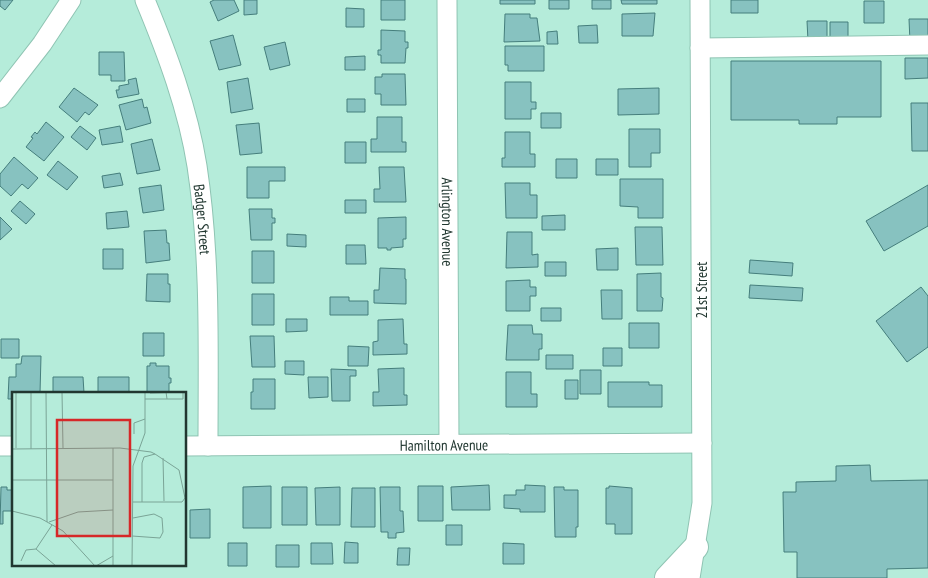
<svg xmlns="http://www.w3.org/2000/svg" width="928" height="578" viewBox="0 0 928 578" font-family="'PT Sans Narrow',sans-serif">
<style>
.building{fill:#87c2c0;stroke:#457e7c}
.lines{fill:none;stroke-linecap:round;stroke-linejoin:round}
.minor-casing{stroke:#8fc4b3;stroke-width:21}
.major-casing{stroke:#8fc4b3;stroke-width:26}
.minor{stroke:#fff;stroke-width:19}
.major{stroke:#fff;stroke-width:24}
.labels{text-anchor:middle;dominant-baseline:central;stroke-width:4;stroke-linejoin:round;paint-order:stroke}
.street-label{font-size:15px;fill:#213730;stroke:#fff}
.inset-road{fill:none;stroke:#7aa496;stroke-width:1}
.view{fill:#d62828;fill-opacity:0.15;stroke:#d62828;stroke-width:2.5}
.inset-edge{fill:none;stroke:#213730;stroke-width:2.5}
</style>
<rect width="100%" height="100%" fill="#b5ecda"/>
<path class="building" d="M0,0H13L5,10L0,6Z
M214,0H234L239,11L218,21L210,2Z
M244,0H257V14L244,15Z
M381,0H405V20H381Z
M500,0H535V4H500Z
M549,0H569V9H549Z
M592,0H611V9H592Z
M621,0H657V4H622Z
M731,0H758V13H731Z
M864,1H884V23H864Z
M346,8L364,9V27H346Z
M655,13L653,36H622V14Z
M505,14H530V18H537L540,41L504,42Z
M909,19H928V42H910Z
M807,21H827V41H808Z
M830,22H848V43H830Z
M597,25L598,43H579L578,26Z
M381,30L405,31V42H408V48H406L405,63H381V55H378V50H381Z
M557,31L558,44H547V32Z
M233,35L241,65L219,70L210,41Z
M285,42L290,65L270,70L264,47Z
M505,46H544V71H508V65H505Z
M99,52H124L125,81H111V75H99Z
M365,56V70H345V57Z
M905,58H928V78L905,79Z
M731,61H881V117H837V124H799V120H731Z
M382,74H405L406,105H381V94H375V77H382Z
M136,78L139,94L118,98L116,90H119V86L129,84L128,80Z
M248,78L253,109L231,113L227,82Z
M505,82H531V102H536V109H531V119H505Z
M74,88L98,105L89,115L85,112L77,122L59,107Z
M659,88V114L618,115V89Z
M142,99L144,108L147,107L151,123L126,130L119,105Z
M347,99H365V112H347Z
M911,103H928V151H912Z
M541,113H561V128H541Z
M377,117H402V142H406V152H371V139H377Z
M46,122L64,137L44,161L26,147L33,138L31,137L35,132L37,134Z
M259,123L262,153L240,155L236,125Z
M80,126L96,138L87,150L71,137Z
M120,126L123,142L102,145L99,130Z
M629,129H660V153H651V167H629Z
M505,132H530V154H535V167H502V158H505Z
M152,139L160,170L137,174L131,144Z
M345,142H366V163H345Z
M14,157L38,178L28,189L22,184L11,196L0,186V174Z
M556,159H577V178H556Z
M596,159H618V175H596Z
M58,161L78,177L67,190L47,175Z
M247,167H285V181H269V198H247Z
M379,167H404L406,202H374V189H380Z
M120,173L123,185L104,188L102,176Z
M620,179H663V218H638V207L620,206Z
M505,183H530V195H537V218H506Z
M161,185L164,210L143,213L139,188Z
M928,185V226L884,251L866,221Z
M345,200H366V213H345Z
M20,201L35,214L26,224L11,211Z
M249,209H272V218H275V223H272V240H251Z
M127,211L129,227L107,229L106,213Z
M565,215V230H542V216Z
M0,217L12,229L0,240Z
M406,217V239H403V247L391,248V250H387V248H378V218Z
M635,227H662L663,265H636Z
M166,230L167,243H169L170,260L146,263L144,231Z
M507,232H532V255L538,254V267L506,268Z
M287,234L306,235V247L287,246Z
M346,245H365L366,264H346Z
M618,248V270H597L596,249Z
M103,249H123V269H103Z
M252,251H274V283H252Z
M750,260L793,263L792,276L749,273Z
M545,262H566V276H545Z
M380,268L405,269V279H406V304L374,303V290H379Z
M661,273V297L663,298L662,311H637V274Z
M147,274H168V284H170V302L146,301Z
M530,280V287H536V296H530V311H506V281Z
M750,285L803,288L802,301L749,298Z
M921,287L928,296V347L907,362L876,321Z
M601,290H622V319H602Z
M252,294H274V325H252Z
M330,297H349V301H368V315H330Z
M541,308H561V321H541Z
M286,319H307V331L286,332Z
M403,319L404,344H407V354L373,355V342L378,341V320Z
M629,323H659V348H629Z
M508,325H532L533,334H542V349H539V360H506Z
M143,333H164V356H143Z
M250,336H274L275,367H252Z
M1,339H19V358H1Z
M348,346L369,347L368,366H348Z
M603,348H622V366H603Z
M546,355H573V369H546Z
M22,356H41L40,393H14V399H8L9,377H16V364H21Z
M285,361H304V375L285,374Z
M150,363H156V366H169V378H171V383H169V393H147V366H150Z
M404,368V395H407V405L373,406V392H379L378,369Z
M331,369L356,370V376H350V401H332Z
M580,370H601V394H580Z
M506,372H531V394H537V407H506Z
M53,377H83L84,393H53Z
M98,377H129V393H98Z
M308,377H328V397L309,398Z
M253,379H275V409H251V392H253Z
M565,380H578V399H565Z
M608,382H649V385H662V407H608Z
M870,465L871,481L928,480V568L887,569V578H797V552H784L783,492H796V482L836,481V466Z
M489,485L490,510H452L451,487Z
M525,485L545,486V512H520V509L504,508V495H516V490H525Z
M271,486V528H243V487Z
M418,486H443V521H418Z
M609,486L632,488V534H615V524H606V488H609Z
M1,487H7V490H14V511H3V524H0Z
M282,487H307V525H282Z
M340,487V525H316L315,488Z
M380,487H400V511H403L404,532L396,533V538H388V532H381Z
M554,487H564V490H578V527H576V537H555Z
M352,488H375V527H351Z
M210,509V538H190V510Z
M446,525H462V545H446Z
M345,542L358,543V563H344Z
M228,543H247V566H228Z
M311,543H332L333,564H311Z
M503,543L524,544V564H503Z
M276,545H299V567H276Z
M398,548H410L409,565H397Z"/>
<g class="lines">
<g class="minor-casing">
<g id="minor">
<path id="s1" d="M145,0C167,53 188,109 197,166C211,258 208,352 208,446"/>
<path id="s2" d="M447,0L449,444"/>
<path d="M700,48L928,45"/>
<path d="M0,98L42,44L71,0"/>
<path d="M0,446H14"/>
<path id="s3" d="M185,446L702,443"/>
<path d="M690,578L702,503L700,0"/>
</g>
</g>
<g class="major-casing">
<path id="major" d="M667,578L696,547"/>
</g>
<use href="#minor" class="minor"/>
<use href="#major" class="major"/>
</g>
<g class="labels">
<g class="street-label">
<text stroke="none"><textPath href="#s1" startOffset="228">Badger Street</textPath></text>
<text stroke="none"><textPath href="#s2" startOffset="222">Arlington Avenue</textPath></text>
<text transform="translate(701 290) rotate(-90)">21st Street</text>
<text stroke="none"><textPath href="#s3" startOffset="259">Hamilton Avenue</textPath></text>
</g>
</g>
<g transform="translate(12 392)">
<rect width="174" height="174" fill="#b5ecda"/>
<path class="inset-road" d="M4,0V56M34,0L35,130M50,0L51,56M138,1L171,0M133,7H155L154,0M155,7H171V0M122,42V31L133,27M101,56V174M0,57L108,56L139,60L143,62L132,65L130,71V110H121M19,57V0M151,66L152,109M0,88H101M130,110H170L173,106L167,78L143,62M0,119L28,126L51,139L83,174M37,130L66,120L101,118M120,144L148,146L151,140L150,126L142,122L121,126M24,157L40,133M24,157L44,174M9,169L14,158L24,157M84,174L101,164M120,174L121,74L133,41V0"/>
<path class="view" d="M45,28H118V144H45Z"/>
<rect width="174" height="174" class="inset-edge"/>
</g>
</svg>
